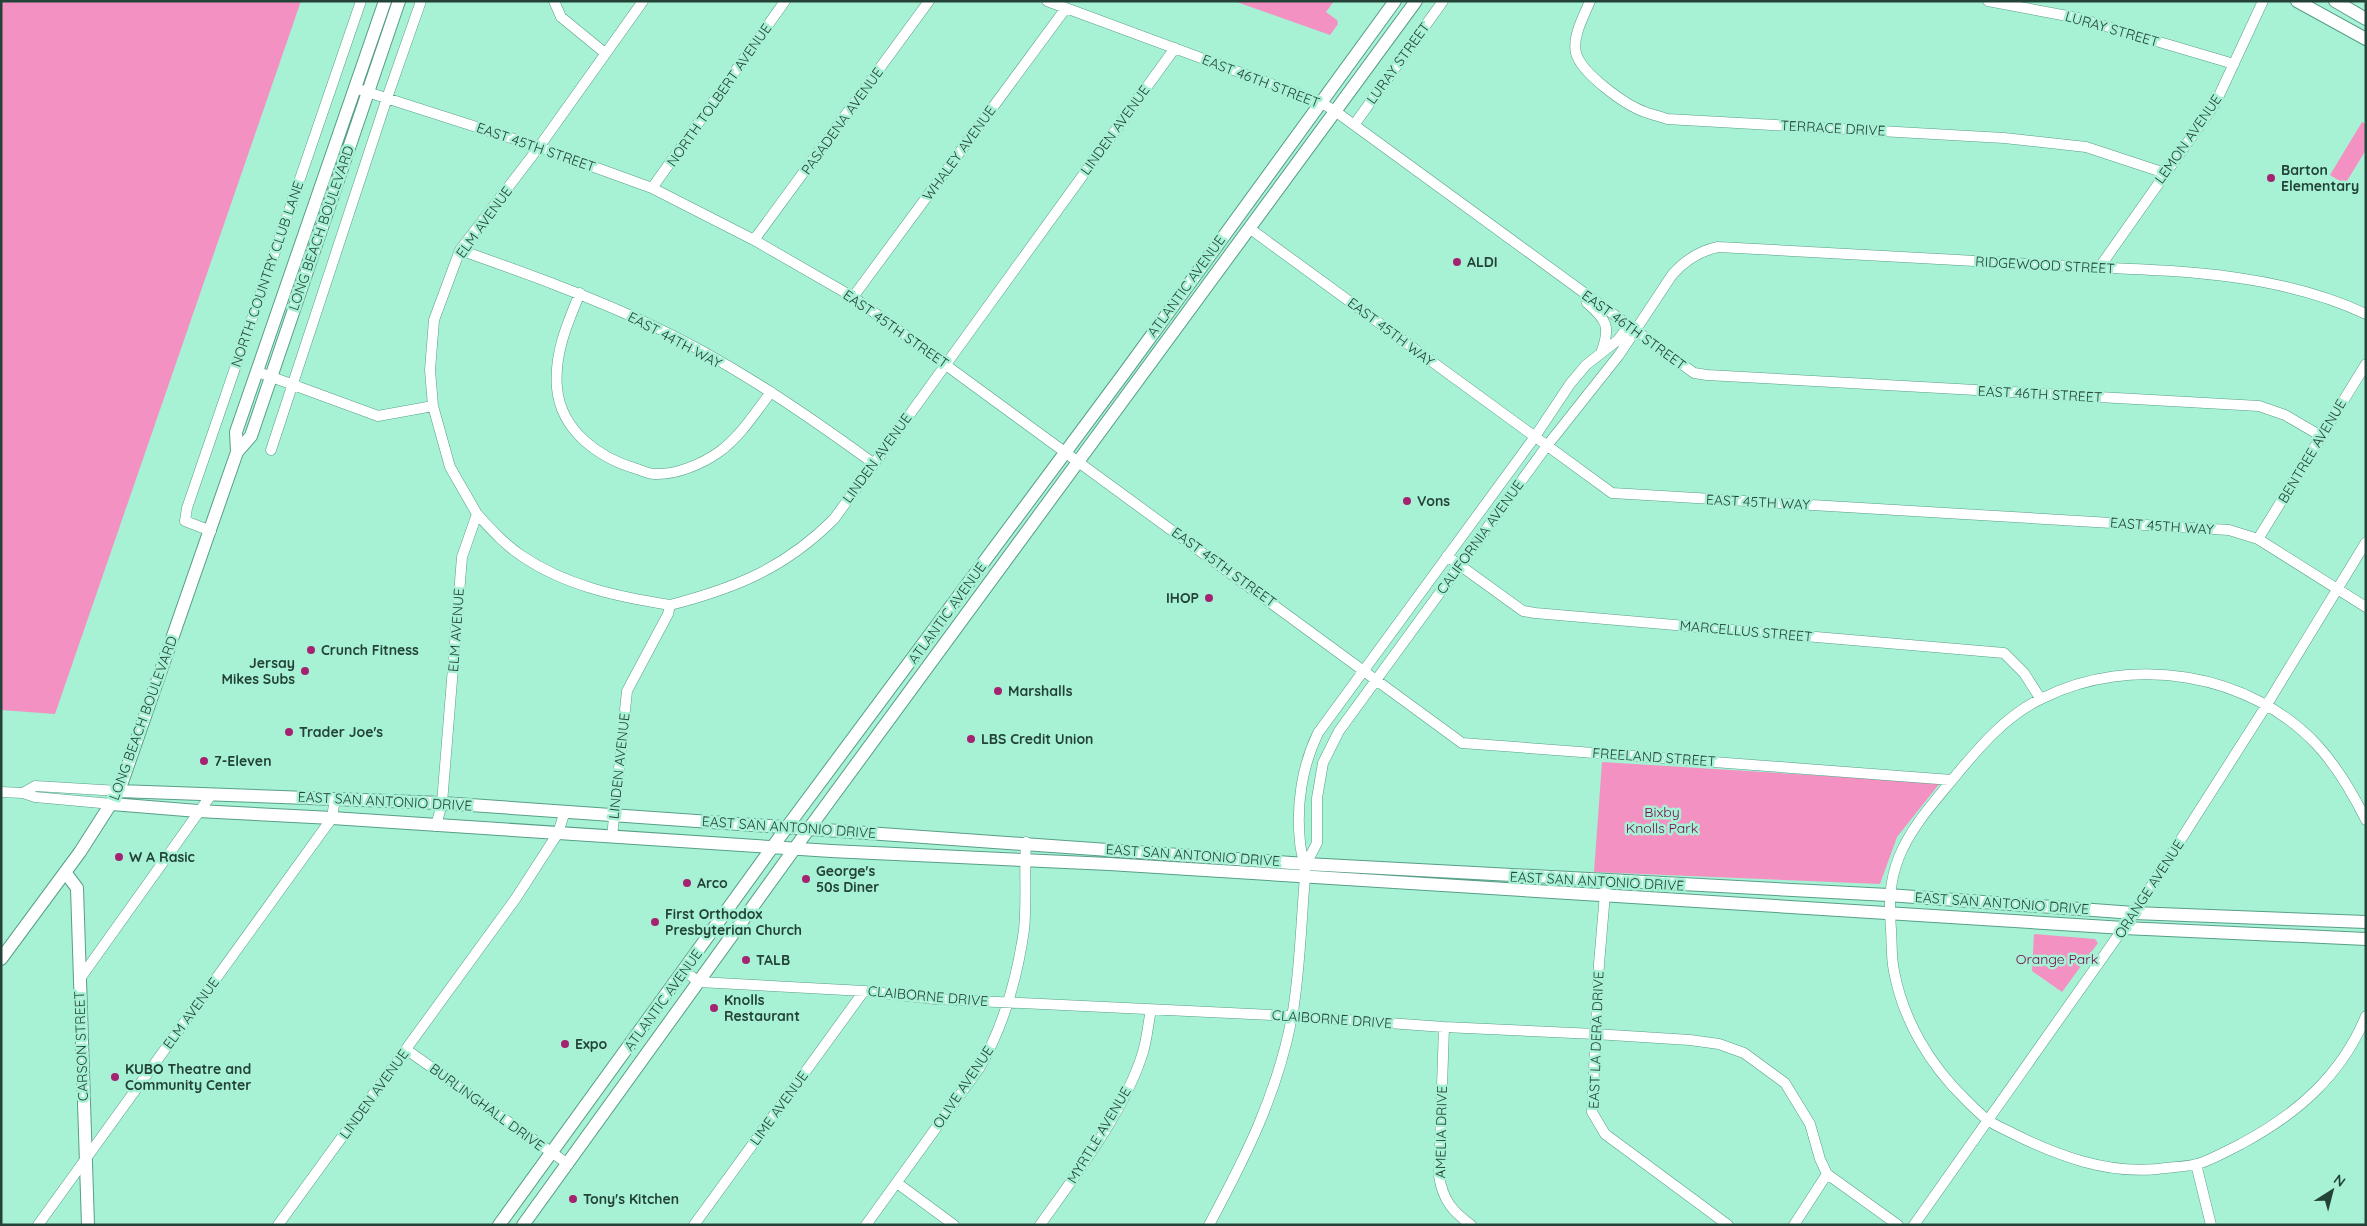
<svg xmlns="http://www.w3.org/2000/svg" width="2367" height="1226" viewBox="0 0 2367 1226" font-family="Quicksand,sans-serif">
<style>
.green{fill:#f392c2}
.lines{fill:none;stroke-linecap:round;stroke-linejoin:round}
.minor-casing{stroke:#579f87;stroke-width:11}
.major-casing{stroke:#579f87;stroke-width:14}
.minor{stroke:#fff;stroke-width:10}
.major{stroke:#fff;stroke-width:12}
.poi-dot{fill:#a42270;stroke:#a7f1d5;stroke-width:2}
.labels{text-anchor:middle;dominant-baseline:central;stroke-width:5;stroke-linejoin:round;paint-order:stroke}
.street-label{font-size:14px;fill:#244338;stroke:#a7f1d5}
.poi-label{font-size:14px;font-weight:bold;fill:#244338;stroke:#a7f1d5;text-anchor:start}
.park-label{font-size:14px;fill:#76074d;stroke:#a7f1d5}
</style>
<rect width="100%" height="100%" fill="#a7f1d5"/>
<path class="green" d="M1,1H301L55,714L1,710Z
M1234,1H1334L1326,12L1337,20L1338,24L1330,35Z
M2362,122L2366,124V150L2345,184L2330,175Z
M1602,762L1940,783L1897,837L1880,884L1594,872Z
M2034,934L2095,939L2098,943L2062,992L2032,971Z"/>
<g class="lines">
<g class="minor-casing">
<path id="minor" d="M554,1L561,17L605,53
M1047,1L1320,102L1335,111L1694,373L1707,375L2259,406L2285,415L2321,436
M1590,1C1584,16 1572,36 1576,53C1581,73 1625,105 1645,112C1652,115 1660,116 1667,119L2004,138L2086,147L2165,173
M1988,1L2078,18L2234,64
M361,90L539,147L652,188L754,240L853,297L1462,743L1952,780
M1354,125L1443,1
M652,188L785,1
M1249,228L1612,493L2229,530L2258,539L2366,607
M754,240L929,1
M460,250C525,273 589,296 651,325C730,362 803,412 873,463
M2099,268L2216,102L2263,1
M580,293C567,324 554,354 557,388C561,431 599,458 637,469C642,471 649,474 655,474C676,475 702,464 719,452C740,437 755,413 771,392
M853,297L1066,8
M1587,303C1607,320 1611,327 1601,353
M258,372L378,416L433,406
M271,450L387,98L421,1
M477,514C491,529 505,545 522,556C566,586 619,597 670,605
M211,531L185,521L187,508L361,1
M2258,539L2366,364
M1447,556L1523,611L1535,613L2004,653L2024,673L2040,698
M1,792L23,793L35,797L112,804
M23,793L35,786L119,791
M2366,820C2353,794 2338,768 2318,746C2250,672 2131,654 2043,698C2008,714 1981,745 1957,774C1936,800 1912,825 1899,857C1889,882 1889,904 1891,930C1892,943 1891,957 1894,971C1903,1020 1930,1065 1965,1099C1971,1105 1978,1112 1985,1118C1993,1125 2005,1129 2014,1134C2058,1156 2107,1174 2157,1169C2170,1167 2185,1167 2198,1164C2213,1159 2227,1151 2241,1144C2297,1114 2341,1076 2366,1016
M436,826L442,803L462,557L477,514L450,467L433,406L430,370L434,320L460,250L539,147L643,1
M612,837L627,691L668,614L670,605C736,588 785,568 834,519L1175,48
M1306,864L1317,843V798L1323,763L1339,731L1546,447L1619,355L1672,275C1685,260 1699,251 1718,247C1829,253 1940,259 2050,265C2156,271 2268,268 2366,314
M1606,882L1599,964L1592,1112L1605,1134L1728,1225
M683,970L699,982L864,991L935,999L1292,1016L1444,1027L1595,1034L1690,1040L1719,1044L1744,1053L1785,1083L1810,1124L1820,1159L1827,1174L1898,1225
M79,980L211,795
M1444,1027L1439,1176C1443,1200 1452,1211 1471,1225
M407,1050L568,1164
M2196,1164L2211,1225
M897,1183L954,1225
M38,1225L332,818L335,798
M278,1225L516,898L558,833L565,811
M694,1225L864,991
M866,1225L980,1067C1004,1025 1017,979 1024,930C1027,901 1024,871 1026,842
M1040,1225C1075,1176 1126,1109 1143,1052C1147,1039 1148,1024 1151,1010
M1209,1225C1246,1156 1277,1095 1292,1017C1300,973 1301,922 1305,877C1306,864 1301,855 1300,842C1296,805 1302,766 1318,733L1534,438L1570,384L1586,365L1618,340L1629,325
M1794,1225L1827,1174
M1914,1225L2134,913L2266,706L2366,542"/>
</g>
<g class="major-casing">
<path id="major" d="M2297,1L2366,39
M2335,1L2366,19
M237,452L251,436L399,1
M119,791L442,803L1306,864L1888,895L2134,913L2366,922
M112,804L198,811L332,818L831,851L1109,864L2124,928L2366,939
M65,872L77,888L88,1225
M1,959L80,852L119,791L237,452L236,432L385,1
M499,1225L787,827L1125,372L1395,1
M523,1225L808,830L1416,1"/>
</g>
<use href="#minor" class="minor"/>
<use href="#major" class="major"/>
</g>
<g class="poi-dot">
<circle cx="2271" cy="178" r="5"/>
<circle cx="1457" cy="262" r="5"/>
<circle cx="1407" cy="501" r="5"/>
<circle cx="1209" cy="598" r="5"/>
<circle cx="311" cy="650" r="5"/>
<circle cx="305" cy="671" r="5"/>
<circle cx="998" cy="691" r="5"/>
<circle cx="289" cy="732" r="5"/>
<circle cx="971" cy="739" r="5"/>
<circle cx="204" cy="761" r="5"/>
<circle cx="119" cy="857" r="5"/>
<circle cx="806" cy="879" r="5"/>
<circle cx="687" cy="883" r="5"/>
<circle cx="655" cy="922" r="5"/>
<circle cx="746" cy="960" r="5"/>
<circle cx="714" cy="1008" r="5"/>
<circle cx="565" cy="1044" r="5"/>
<circle cx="115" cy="1077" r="5"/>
<circle cx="573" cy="1199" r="5"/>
</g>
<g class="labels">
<g class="street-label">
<text transform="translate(2112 29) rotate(16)">LURAY STREET</text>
<text transform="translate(1398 63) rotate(-54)">LURAY STREET</text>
<text transform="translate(1261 81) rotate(21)">EAST 46TH STREET</text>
<text transform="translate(719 95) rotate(-55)">NORTH TOLBERT AVENUE</text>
<text transform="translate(842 121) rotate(-54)">PASADENA AVENUE</text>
<text transform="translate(1833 128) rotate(3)">TERRACE DRIVE</text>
<text transform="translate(1115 130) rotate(-54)">LINDEN AVENUE</text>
<text transform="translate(2188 139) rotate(-55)">LEMON AVENUE</text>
<text transform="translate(536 147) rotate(19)">EAST 45TH STREET</text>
<text transform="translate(959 153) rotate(-54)">WHALEY AVENUE</text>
<text transform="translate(484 222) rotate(-54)">ELM AVENUE</text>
<text transform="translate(321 228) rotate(-71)">LONG BEACH BOULEVARD</text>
<text transform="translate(2045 265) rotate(3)">RIDGEWOOD STREET</text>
<text transform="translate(267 274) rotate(-71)">NORTH COUNTRY CLUB LANE</text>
<text transform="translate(1186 286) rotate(-54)">ATLANTIC AVENUE</text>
<text transform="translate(896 329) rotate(35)">EAST 45TH STREET</text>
<text transform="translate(1634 330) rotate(36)">EAST 46TH STREET</text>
<text transform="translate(1391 332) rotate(37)">EAST 45TH WAY</text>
<text transform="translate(675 340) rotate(28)">EAST 44TH WAY</text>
<text transform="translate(2040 394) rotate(3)">EAST 46TH STREET</text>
<text transform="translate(2312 451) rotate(-59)">BENTREE AVENUE</text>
<text transform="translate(877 458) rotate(-54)">LINDEN AVENUE</text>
<text transform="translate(1758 502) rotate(3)">EAST 45TH WAY</text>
<text transform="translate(2162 526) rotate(4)">EAST 45TH WAY</text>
<text transform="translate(1480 537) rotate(-54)">CALIFORNIA AVENUE</text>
<text transform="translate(1224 567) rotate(36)">EAST 45TH STREET</text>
<text transform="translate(947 613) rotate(-54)">ATLANTIC AVENUE</text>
<text transform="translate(456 630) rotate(-86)">ELM AVENUE</text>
<text transform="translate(1746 631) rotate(5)">MARCELLUS STREET</text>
<text transform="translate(143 718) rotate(-70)">LONG BEACH BOULEVARD</text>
<text transform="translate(1654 757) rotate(4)">FREELAND STREET</text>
<text transform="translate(619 766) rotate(-84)">LINDEN AVENUE</text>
<text transform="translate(385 801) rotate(3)">EAST SAN ANTONIO DRIVE</text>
<text transform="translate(789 827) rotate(4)">EAST SAN ANTONIO DRIVE</text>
<text transform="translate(1193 855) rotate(4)">EAST SAN ANTONIO DRIVE</text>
<text transform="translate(1597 881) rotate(3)">EAST SAN ANTONIO DRIVE</text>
<text transform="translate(2149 889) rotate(-57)">ORANGE AVENUE</text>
<text transform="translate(2002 903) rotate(4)">EAST SAN ANTONIO DRIVE</text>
<text transform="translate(928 996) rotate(5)">CLAIBORNE DRIVE</text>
<text transform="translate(663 1000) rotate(-54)">ATLANTIC AVENUE</text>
<text transform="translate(191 1013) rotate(-54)">ELM AVENUE</text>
<text transform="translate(1332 1019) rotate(4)">CLAIBORNE DRIVE</text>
<text transform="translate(1596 1040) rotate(-88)">EAST LA DERA DRIVE</text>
<text transform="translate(81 1046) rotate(-92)">CARSON STREET</text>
<text transform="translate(963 1087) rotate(-56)">OLIVE AVENUE</text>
<text transform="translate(374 1094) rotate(-54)">LINDEN AVENUE</text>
<text transform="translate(487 1107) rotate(36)">BURLINGHALL DRIVE</text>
<text transform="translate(779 1108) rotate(-54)">LIME AVENUE</text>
<text transform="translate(1441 1132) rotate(-89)">AMELIA DRIVE</text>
<text transform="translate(1099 1135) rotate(-59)">MYRTLE AVENUE</text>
</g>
<g class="poi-label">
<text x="2281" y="170">Barton<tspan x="2281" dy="16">Elementary</tspan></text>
<text x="1467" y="262">ALDI</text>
<text x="1417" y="501">Vons</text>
<text x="1199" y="598" text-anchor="end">IHOP</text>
<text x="321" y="650">Crunch Fitness</text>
<text x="295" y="663" text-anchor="end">Jersay<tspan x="295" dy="16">Mikes Subs</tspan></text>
<text x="1008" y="691">Marshalls</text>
<text x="299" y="732">Trader Joe's</text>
<text x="981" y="739">LBS Credit Union</text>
<text x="214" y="761">7-Eleven</text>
<text x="129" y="857">W A Rasic</text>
<text x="816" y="871">George's<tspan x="816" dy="16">50s Diner</tspan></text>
<text x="697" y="883">Arco</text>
<text x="665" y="914">First Orthodox<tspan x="665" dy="16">Presbyterian Church</tspan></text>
<text x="756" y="960">TALB</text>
<text x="724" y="1000">Knolls<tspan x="724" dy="16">Restaurant</tspan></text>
<text x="575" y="1044">Expo</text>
<text x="125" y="1069">KUBO Theatre and<tspan x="125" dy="16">Community Center</tspan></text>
<text x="583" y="1199">Tony's Kitchen</text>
</g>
<g class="park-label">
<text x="1662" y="812">Bixby<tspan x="1662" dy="16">Knolls Park</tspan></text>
<text x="2057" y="959">Orange Park</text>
</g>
</g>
<rect width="2367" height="1226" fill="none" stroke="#244338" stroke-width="5"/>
<g transform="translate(2332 1191) rotate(36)" stroke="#a7f1d5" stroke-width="4" paint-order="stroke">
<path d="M0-4L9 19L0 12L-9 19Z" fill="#244338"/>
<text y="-8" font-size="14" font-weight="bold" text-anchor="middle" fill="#244338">N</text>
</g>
</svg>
